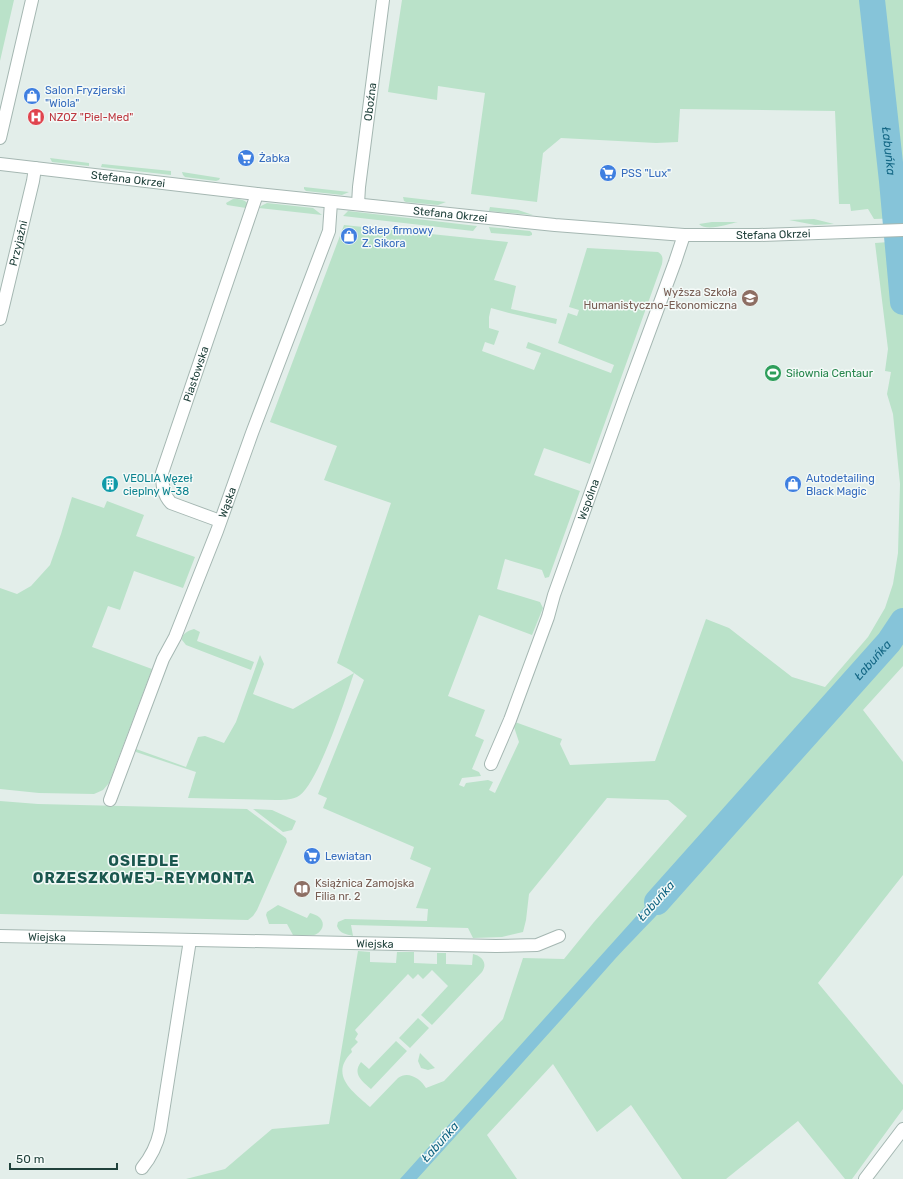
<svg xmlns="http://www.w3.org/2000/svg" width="903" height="1179" viewBox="0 0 903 1179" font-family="Rubik,sans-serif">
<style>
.green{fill:#bae2c9}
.water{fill:#86c4d9}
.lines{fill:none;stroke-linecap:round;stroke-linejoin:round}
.river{stroke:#86c4d9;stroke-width:26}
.minor-casing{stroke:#a5b7b2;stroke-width:14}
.minor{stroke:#fff;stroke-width:12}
.labels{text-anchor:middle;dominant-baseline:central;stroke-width:3;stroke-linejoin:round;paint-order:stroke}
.shop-label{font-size:11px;fill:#366cbe;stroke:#f4faf8;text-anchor:start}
.street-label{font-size:11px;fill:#21423c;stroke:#f4faf8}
.health-label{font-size:11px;fill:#be3a42;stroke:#f4faf8;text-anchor:start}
.education-label{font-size:11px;fill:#785e54;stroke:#f4faf8;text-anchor:end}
.leisure-label{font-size:11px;fill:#27864d;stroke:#f4faf8;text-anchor:start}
.culture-label{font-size:11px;fill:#0d838f;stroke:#f4faf8;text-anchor:start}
.water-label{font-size:12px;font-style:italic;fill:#146785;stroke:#f4faf8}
.district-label{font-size:15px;font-weight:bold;letter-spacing:1px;fill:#1a574e;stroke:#f4faf8}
</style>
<rect width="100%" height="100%" fill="#e3eeea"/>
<path class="green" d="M0,0H14L0,61Z
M402,0H903V218L874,219L868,209L851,211L850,204H839L835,111L680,109L678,142L656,143L561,138L543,153L537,202L471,194L485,93L438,86L437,100L388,92Z
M50,158L89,163V166L52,162Z
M102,164L171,171V175L101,167Z
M182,172L220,178L219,180L216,181L185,177L183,175Z
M304,187L349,192L342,195L306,191L304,189Z
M403,197L446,202L438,205L406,202L404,201Z
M233,199C239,199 244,199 248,204L246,208L227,205L226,203Z
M267,203L313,208L322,215L259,208L261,206Z
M490,207L518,210L533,215L489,211Z
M348,211L477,226L473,231L343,216Z
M814,219L834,224L815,225L789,220Z
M712,222H738C728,224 707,232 699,224Z
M344,225L508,242L494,280L516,286L511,309L557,319L556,324L509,313L491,308L489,317V328L499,331L494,345L485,342L482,351L534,370L541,353L526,348L528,342L611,373L614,365L558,343L568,313L577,316L579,310L569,307L587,248L658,252C663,255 663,258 662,264L590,464L544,448L534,475L580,491L549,577L545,578L542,570L505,559L497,589L540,602L543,608L532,635L479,615L448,696L485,710L475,736L484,740L472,769L479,772L481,776L462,778L459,785L464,787L466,783L488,780L493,782L489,790L495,793L519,742L514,727L515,722L562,739L560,744L570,765L655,761L706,619L729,628L792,677L825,687L868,637L885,608L893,584L898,553L900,484L893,414L887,394L891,372L885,371L888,349L875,243L903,241V666L863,710L903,762V875L818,983L903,1085V1109L852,1179H845L798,1121L726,1179H682L631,1105L597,1132L553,1064L487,1135L517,1179H186L225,1169L272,1129L329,1124L358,951L370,952V962L396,963L397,952H414V963L437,964V953H446V964L472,965L473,954C482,956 488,963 482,972L432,1025L421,1015L448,986L432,970L423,979L418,974L413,979L408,974L355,1030L358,1034L355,1039L358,1042L351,1049L352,1052C329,1075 352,1091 370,1107L398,1078C408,1070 421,1079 426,1088L444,1081L503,1019L523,958L564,959L594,922L687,816L668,800L607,798L529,894L526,920L523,932L502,937L473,938L468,928L351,925L353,936C346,934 340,934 337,926L338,922L345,919L427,921L428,909L416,908L431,868L410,859L414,847L323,808L327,798L318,794L364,680L354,673C346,697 317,788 297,797C290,800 282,800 276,800L188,798L196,772L136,752V749L186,767L198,737L205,736L224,743L236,722L260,655L264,664L253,694L293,709L354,673L350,670L337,663L391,503L324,480L337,446L270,422Z
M489,227L530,231L532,233V235L529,236L491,233Z
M72,497L104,508L107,501L144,515L136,536L195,557L183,588L134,571L120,610L108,606L92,647L152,669L109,783L103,790L94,794L39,793L0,789V588L17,594L31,586L50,565L61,534Z
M194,629L200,632L197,641L254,662L251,670L186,645L182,640C182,633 188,631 194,629Z
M0,801L38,804L247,809L286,838L287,842L257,910L253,916L248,920L0,914Z
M253,809L272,810L296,821L292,830L283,832Z
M278,905L307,918L310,913C313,914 317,915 319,917C327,924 321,933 314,935H293L287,924H269L266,915L267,912Z
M418,1018L429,1028L410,1048L399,1038Z
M396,1041L407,1051L371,1089C362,1081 352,1074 361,1062L369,1069Z
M420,1053L435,1068L428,1070L421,1068L418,1061Z"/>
<path class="water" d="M675,871L687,881C665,908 639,933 615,959C550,1033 483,1106 417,1179H400L650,901L655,890L667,881Z"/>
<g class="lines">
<g class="river">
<path id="s1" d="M872,0L892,181L903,302"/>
<path id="s2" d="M657,902L889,642L903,621"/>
</g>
<g class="minor-casing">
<g id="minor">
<path d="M0,138L32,0"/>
<path id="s3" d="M0,164L257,194L555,225L684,235H759L903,230"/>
<path id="s4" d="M358,204L359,187L383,0"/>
<path id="s5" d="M0,319L33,181L35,168"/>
<path id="s6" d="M220,521L171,503C163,495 162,484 162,473L257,194"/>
<path id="s7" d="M491,764L510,720L548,617L554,595L624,400L675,262L684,235"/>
<path id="s8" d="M110,800L163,659L175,637L217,531L252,433L329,231L331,202"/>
<path id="s9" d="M0,936L496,946L537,945L559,936"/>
<path d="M142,1168C151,1157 157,1145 160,1131L190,940"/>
<path d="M865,1179L903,1129"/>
</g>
</g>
<use href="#minor" class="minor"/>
</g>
<defs>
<g id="shop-disc" transform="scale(0.9)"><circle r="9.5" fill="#3f7fe0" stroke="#f4faf8"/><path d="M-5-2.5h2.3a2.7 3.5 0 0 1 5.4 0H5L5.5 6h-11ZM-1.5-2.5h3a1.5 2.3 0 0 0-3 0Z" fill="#fff"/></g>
<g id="hospital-disc" transform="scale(0.9)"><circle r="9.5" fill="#e0444e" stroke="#f4faf8"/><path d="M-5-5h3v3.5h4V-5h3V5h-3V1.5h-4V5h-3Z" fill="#fff"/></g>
<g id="supermarket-disc" transform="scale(0.9)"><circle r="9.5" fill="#3f7fe0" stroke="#f4faf8"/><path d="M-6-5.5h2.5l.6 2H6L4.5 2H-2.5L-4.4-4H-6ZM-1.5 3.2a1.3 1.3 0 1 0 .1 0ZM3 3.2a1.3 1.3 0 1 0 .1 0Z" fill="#fff"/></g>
<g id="university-disc" transform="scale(0.9)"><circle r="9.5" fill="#8d6e63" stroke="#f4faf8"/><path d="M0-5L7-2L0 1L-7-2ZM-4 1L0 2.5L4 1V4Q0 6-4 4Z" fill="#fff"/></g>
<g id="stadium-disc" transform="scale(0.9)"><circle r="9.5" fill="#2e9e5b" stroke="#f4faf8"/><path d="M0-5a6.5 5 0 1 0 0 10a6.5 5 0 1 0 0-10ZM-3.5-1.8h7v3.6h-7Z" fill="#fff"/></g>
<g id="building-disc" transform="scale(0.9)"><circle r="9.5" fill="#0f9aa8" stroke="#f4faf8"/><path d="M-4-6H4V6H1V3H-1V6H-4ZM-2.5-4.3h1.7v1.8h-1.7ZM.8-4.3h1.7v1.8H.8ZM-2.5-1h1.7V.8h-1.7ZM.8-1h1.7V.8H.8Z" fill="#fff"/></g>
<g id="library-disc" transform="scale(0.9)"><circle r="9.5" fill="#8d6e63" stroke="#f4faf8"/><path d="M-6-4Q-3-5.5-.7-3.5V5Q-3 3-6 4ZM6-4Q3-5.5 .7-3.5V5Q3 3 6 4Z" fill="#fff"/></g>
</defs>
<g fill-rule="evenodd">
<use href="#shop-disc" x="32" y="96"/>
<use href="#hospital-disc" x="36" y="117"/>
<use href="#supermarket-disc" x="246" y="158"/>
<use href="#supermarket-disc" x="608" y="173"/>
<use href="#shop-disc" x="349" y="236"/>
<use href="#university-disc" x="750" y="298"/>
<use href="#stadium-disc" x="773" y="373"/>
<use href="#building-disc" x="110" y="484"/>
<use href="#shop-disc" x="793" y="484"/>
<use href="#supermarket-disc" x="312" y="856"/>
<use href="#library-disc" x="302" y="889"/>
</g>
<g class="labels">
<g class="shop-label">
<text x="45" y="90">Salon Fryzjerski<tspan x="45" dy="13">"Wiola"</tspan></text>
<text x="259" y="158">Żabka</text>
<text x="621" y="173">PSS "Lux"</text>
<text x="362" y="230">Sklep firmowy<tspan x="362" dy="13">Z. Sikora</tspan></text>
<text x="806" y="478">Autodetailing<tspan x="806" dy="13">Black Magic</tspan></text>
<text x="325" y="856">Lewiatan</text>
</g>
<g class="street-label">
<text stroke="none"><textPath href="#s4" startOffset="103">Oboźna</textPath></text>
<text stroke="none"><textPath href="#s3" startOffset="129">Stefana Okrzei</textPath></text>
<text stroke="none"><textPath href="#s3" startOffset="453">Stefana Okrzei</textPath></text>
<text stroke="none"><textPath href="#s3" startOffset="777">Stefana Okrzei</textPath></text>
<text stroke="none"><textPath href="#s5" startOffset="78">Przyjaźni</textPath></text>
<text stroke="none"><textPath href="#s6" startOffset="189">Piastowska</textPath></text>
<text stroke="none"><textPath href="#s7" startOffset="282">Wspólna</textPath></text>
<text stroke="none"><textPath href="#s8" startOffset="320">Wąska</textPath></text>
<text stroke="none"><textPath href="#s9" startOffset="47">Wiejska</textPath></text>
<text stroke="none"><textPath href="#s9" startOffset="375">Wiejska</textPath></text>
</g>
<g class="health-label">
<text x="49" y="117">NZOZ "Piel-Med"</text>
</g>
<g class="education-label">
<text x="737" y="292">Wyższa Szkoła<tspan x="737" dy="13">Humanistyczno-Ekonomiczna</tspan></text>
<text x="315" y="883" text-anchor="start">Książnica Zamojska<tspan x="315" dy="13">Filia nr. 2</tspan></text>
</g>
<g class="leisure-label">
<text x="786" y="373">Siłownia Centaur</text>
</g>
<g class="culture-label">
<text x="123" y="478">VEOLIA Węzeł<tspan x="123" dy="13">cieplny W-38</tspan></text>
</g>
<g class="water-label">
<text stroke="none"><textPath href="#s1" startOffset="152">Łabuńka</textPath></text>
<text stroke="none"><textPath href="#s2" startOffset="324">Łabuńka</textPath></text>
<text transform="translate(656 901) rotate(-48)">Łabuńka</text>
<text transform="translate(440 1142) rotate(-48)">Łabuńka</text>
</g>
<g class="district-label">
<text x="144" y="861">OSIEDLE<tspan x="144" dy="17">ORZESZKOWEJ-REYMONTA</tspan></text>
</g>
</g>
<path d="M10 1163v6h107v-6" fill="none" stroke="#21423c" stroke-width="2"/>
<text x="16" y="1163" font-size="12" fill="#21423c" stroke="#f4faf8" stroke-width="3" paint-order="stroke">50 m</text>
</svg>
